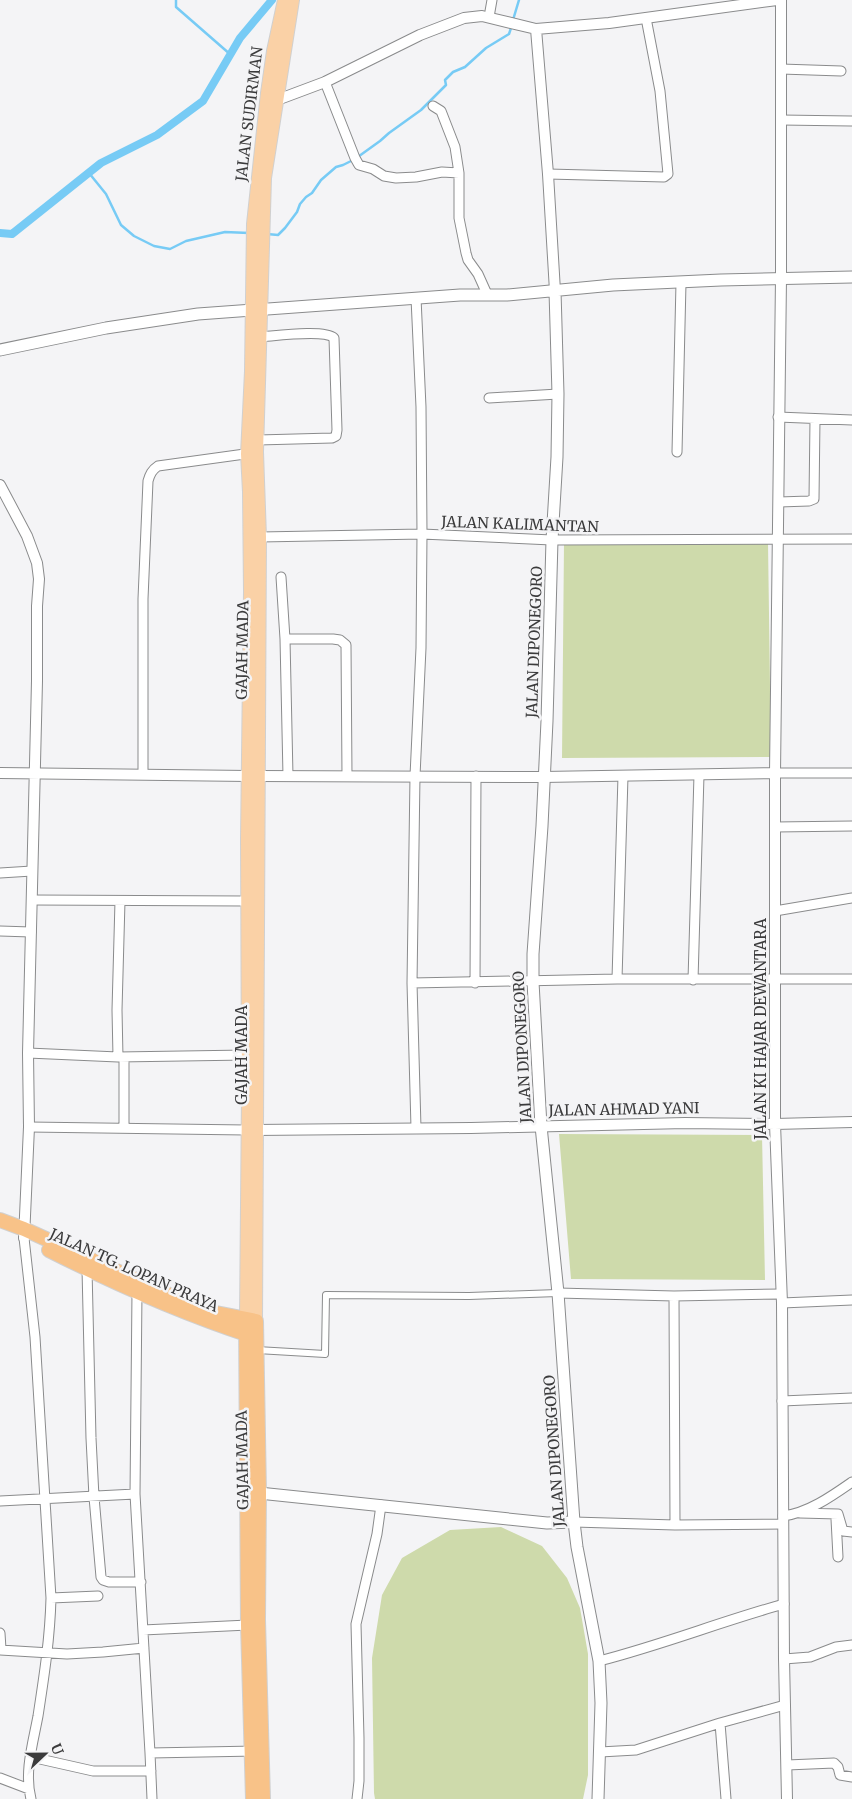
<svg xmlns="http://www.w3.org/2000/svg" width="852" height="1799" viewBox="0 0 852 1799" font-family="Merriweather,serif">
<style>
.green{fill:#cedaab}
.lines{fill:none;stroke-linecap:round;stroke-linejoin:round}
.stream{stroke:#77cbf5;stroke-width:2.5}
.canal{stroke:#77cbf5;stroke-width:8}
.pedestrian-casing{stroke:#8a8b8c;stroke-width:8}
.minor-casing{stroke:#8a8b8c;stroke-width:11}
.tertiary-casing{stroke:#8a8b8c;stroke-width:12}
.secondary-casing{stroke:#8a8b8c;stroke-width:13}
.primary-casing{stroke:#d0d0d0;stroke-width:14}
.trunk-casing{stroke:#d0d0d0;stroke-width:16}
.pedestrian{stroke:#fff;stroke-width:6}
.minor{stroke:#fff;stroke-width:9}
.tertiary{stroke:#fff;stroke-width:10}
.secondary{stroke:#fff;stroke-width:11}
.primary{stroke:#fad1a6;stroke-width:12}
.trunk{stroke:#f8c288;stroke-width:14}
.labels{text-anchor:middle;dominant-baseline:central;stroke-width:5;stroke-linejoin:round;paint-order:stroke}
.street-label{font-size:15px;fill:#3b3b3c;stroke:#f4f4f6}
</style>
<rect width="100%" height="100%" fill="#f4f4f6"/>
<path class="green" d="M564,543H768L771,757L562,758Z
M559,1134L762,1135L765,1280L571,1279Z
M501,1527L542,1546L567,1578L580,1608L588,1654V1775L583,1799H375L374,1793L372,1658L382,1595L402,1558L450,1530Z"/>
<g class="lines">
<path class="stream" d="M176,0V7L231,55
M513,20L519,0
M89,173L106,194L121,225L134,236L154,246L170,249L186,241L225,232L249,233
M267,234L278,235L285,228L297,212L300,204L306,197L312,193L321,180L336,167L343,165L355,159L380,141L389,133L421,110L446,85L445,80L453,72L465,67L486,48L509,34L512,25"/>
<path class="canal" d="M0,233L12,234L101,163L157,135L203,101L240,38L272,0"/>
<g class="pedestrian-casing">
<path id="pedestrian" d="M257,1350L325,1354L326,1295L469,1296L558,1293"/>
</g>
<g class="minor-casing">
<path id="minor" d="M489,17L492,0
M781,69L841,71
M325,82L355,158L359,165L373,169L384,176L396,178L416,177L442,172L459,173
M433,106L441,111L455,147L459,173V218L466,253L468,260L478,274L487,294
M781,120L851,121
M548,174L664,177L668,174L660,91L646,18
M489,398L558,394
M778,417L852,420
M258,440L332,438L336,436L337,430L334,338C324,329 275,336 260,337
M677,452L681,283
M779,502L809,501L814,499L815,419
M260,537L422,534L552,540L852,539
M281,577L285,639L288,776
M285,639H333L340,640L346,645L347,776
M775,773H852
M143,774V599L148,481C150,474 152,470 158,466L252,453
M775,827L852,826
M0,873L32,871
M32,900L246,901
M775,911L852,898
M0,931L31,932
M617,979L623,776
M693,980L699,775
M412,983L415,776L421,648L422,534L421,407L416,298
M475,983L476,776
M28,1053L118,1057L247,1055
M118,1057L117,1010L120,901
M124,1057V1128
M29,1127L246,1130
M416,1128L412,983L617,979H852
M24,1238L35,1337L51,1598C50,1638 44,1677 38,1716C33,1743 24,1772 31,1799
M87,1269L91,1438L94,1497L101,1577L103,1580L109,1582H141
M137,1292L135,1494L150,1753L256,1751
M558,1293L674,1296L781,1294
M674,1296L675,1525
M782,1303L852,1300
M782,1401L852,1398
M0,1501L135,1494
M800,1513L838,1514L843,1531L852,1532
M783,1516C808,1513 832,1496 852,1482
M836,1519L838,1557
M574,1522L675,1525L783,1524
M51,1598L98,1596
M143,1630L248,1625
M0,1633L1,1649
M0,1650L67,1654L103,1652L144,1648
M784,1659L810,1657L836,1647L852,1645
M599,1661C662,1645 722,1621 784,1604
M600,1752L636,1750L720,1723
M150,1753L152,1799
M31,1757L93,1771H151
M787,1765L834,1763L838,1767L840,1775L852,1777
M0,1778L29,1789
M357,1799L359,1781V1738L356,1624L377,1534L381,1505
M726,1799L720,1723L785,1705"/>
</g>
<g class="tertiary-casing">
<path id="tertiary" d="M781,0V278L775,773V1124L782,1303L784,1659L787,1799
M536,29L609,23L777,0
M277,100L325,82L420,35L464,18L482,16L536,29L548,174L555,291
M0,485L27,536L37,563L39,579L37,606V681L28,1053L29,1127L24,1238
M0,773L248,776
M258,776L543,777L775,773
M250,1130L471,1128L685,1123L775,1124L852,1122"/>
</g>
<g class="secondary-casing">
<path id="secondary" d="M555,291L558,394L557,457L552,540L547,721L542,826L533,954V982L541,1126L558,1293L574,1522L577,1547L599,1661L601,1703L598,1799
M0,350L106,328L198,314L460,295H507L613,285L721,280L852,277
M259,1493L547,1523L574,1522"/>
</g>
<g class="primary-casing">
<path id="primary" d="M246,1319L248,1092L247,839L250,591L249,492L247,454L251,371L253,224L267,93L273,51L284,0
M256,1321L260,537L257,452L265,178L293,0"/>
</g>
<g class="trunk-casing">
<path id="trunk" d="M0,1220L24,1229L187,1303L216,1313L256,1321L259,1493L258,1620L263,1799
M49,1250C114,1283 182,1313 252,1336
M246,1319L248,1625L253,1799"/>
</g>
<use href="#pedestrian" class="pedestrian"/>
<use href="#minor" class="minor"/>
<use href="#tertiary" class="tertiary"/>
<use href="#secondary" class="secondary"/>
<use href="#primary" class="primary"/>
<use href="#trunk" class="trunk"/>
</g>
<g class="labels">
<g class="street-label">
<text transform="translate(249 114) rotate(-83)">JALAN SUDIRMAN</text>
<text transform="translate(520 524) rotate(2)">JALAN KALIMANTAN</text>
<text transform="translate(534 642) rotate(-88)">JALAN DIPONEGORO</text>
<text transform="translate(242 650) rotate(-89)">GAJAH MADA</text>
<text transform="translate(760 1029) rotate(-90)">JALAN KI HAJAR DEWANTARA</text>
<text transform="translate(522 1047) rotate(-93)">JALAN DIPONEGORO</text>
<text transform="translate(241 1055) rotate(-90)">GAJAH MADA</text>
<text transform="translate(624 1109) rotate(-1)">JALAN AHMAD YANI</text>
<text transform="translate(134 1270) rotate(24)">JALAN TG. LOPAN PRAYA</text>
<text transform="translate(554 1451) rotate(-94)">JALAN DIPONEGORO</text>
<text transform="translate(242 1460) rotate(-91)">GAJAH MADA</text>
</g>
</g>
<g transform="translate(45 1754) rotate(68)" stroke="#f4f4f6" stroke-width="4" paint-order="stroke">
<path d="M0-4L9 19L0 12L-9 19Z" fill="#3b3b3c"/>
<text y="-8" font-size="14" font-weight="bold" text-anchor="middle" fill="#3b3b3c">U</text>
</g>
</svg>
